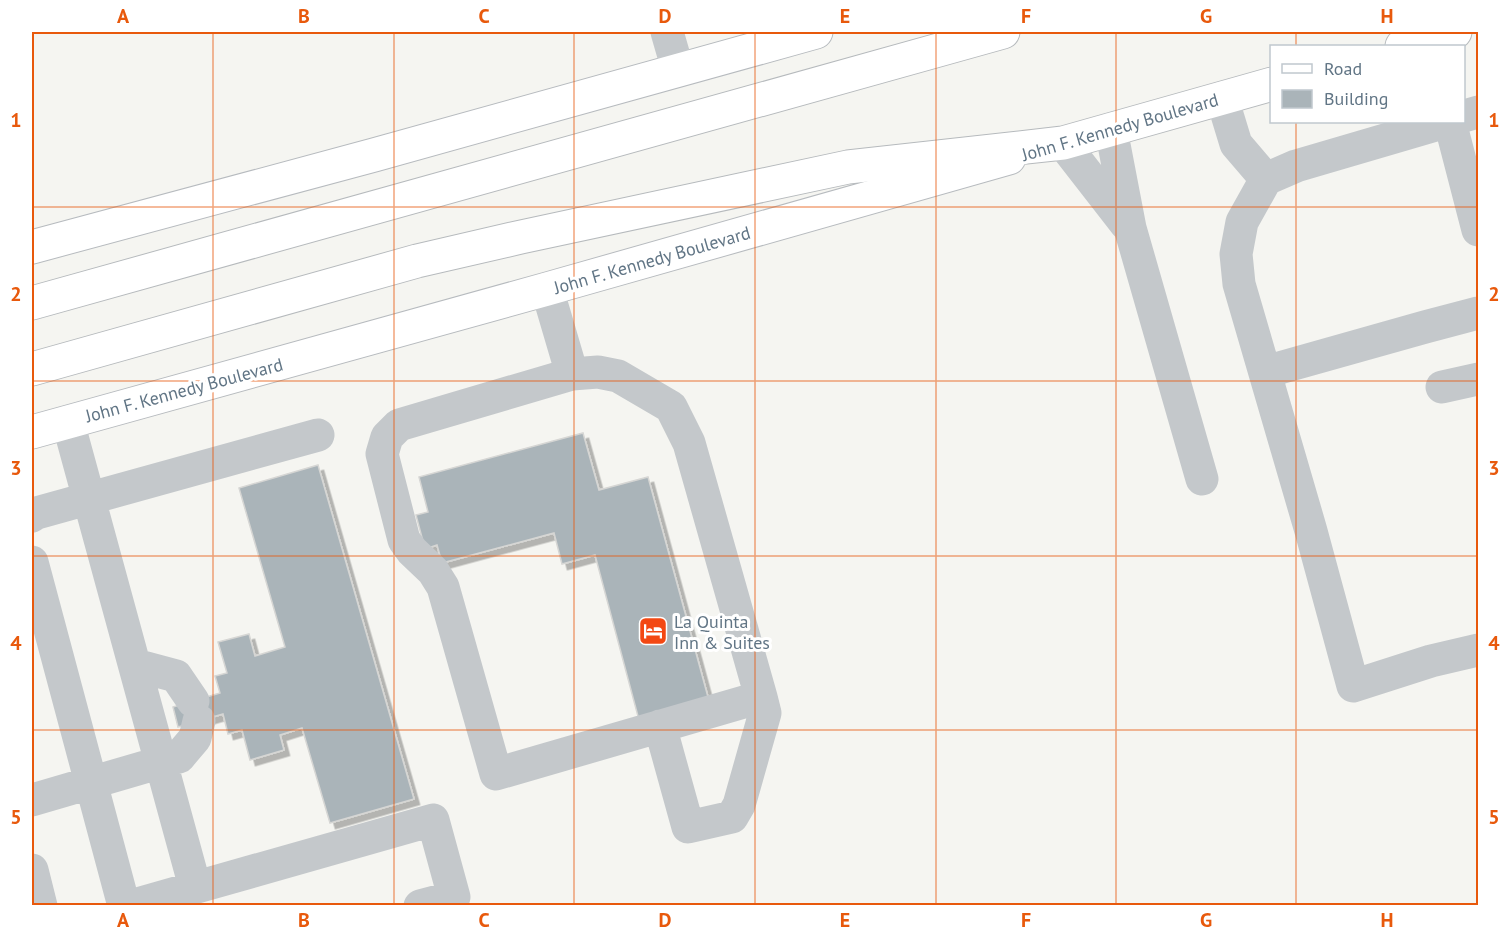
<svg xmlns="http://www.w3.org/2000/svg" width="1510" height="937" viewBox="0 0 1510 937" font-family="'PT Sans',sans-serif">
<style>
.building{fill:#aab4b9;stroke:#d6d6d4;stroke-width:1.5;filter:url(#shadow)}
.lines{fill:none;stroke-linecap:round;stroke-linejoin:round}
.major-casing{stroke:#b7bbbf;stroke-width:35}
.highway-casing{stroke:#b6babd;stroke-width:35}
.minor{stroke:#c4c8cb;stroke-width:33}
.major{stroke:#fff;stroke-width:33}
.highway{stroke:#fff;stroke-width:33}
.grid{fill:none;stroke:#e8590c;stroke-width:1.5;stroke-opacity:0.55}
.labels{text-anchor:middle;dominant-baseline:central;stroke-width:6;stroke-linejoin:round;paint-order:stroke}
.street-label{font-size:18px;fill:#617585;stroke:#fff}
.poi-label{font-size:18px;fill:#617585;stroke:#fff;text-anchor:start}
.neatline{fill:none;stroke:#e8590c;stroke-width:2}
.grid-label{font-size:20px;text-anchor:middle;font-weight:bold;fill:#e8590c}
</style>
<defs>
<filter id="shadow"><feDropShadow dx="5.5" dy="5.5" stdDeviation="0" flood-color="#0004"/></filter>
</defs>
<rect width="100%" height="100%" fill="#f5f5f1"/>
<path class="building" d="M583,433L599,490L648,477L708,697L639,720L595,555L562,564L554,533L442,563L437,545L425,549L416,515L428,512L419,477Z
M318,465L414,799L330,823L302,728L280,735L284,750L250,760L242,730L228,734L223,714L178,727L173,707L220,693L215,676L227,673L218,642L249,634L255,656L285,647L239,488Z"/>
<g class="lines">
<g class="major-casing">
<path id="major" d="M32,247L374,155L816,32
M32,432L547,289L1009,158"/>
</g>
<g class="highway-casing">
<path id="highway" d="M1402,46L1455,32
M32,303L1003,32
M32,369L417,261L521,237L848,167L1063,143L1272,84"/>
</g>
<path class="minor" d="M667,32L678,70
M1222,98L1236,144L1266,179
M1464,116L1478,112
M1446,122L1296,166L1266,179L1242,222L1236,254L1239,284L1311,531L1353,686L1431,661L1478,650
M1450,122L1478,230
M1111,129L1130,228L1202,479
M1063,143L1126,224
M547,289L572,374
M598,372L618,376L671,407L689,443L761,697L496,774L443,587L433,571L412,551L404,540L382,454L387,437L399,425L572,374Z
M1265,372L1425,327L1478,313
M1442,387L1478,379
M68,422L195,887
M32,516L33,514L318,435
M32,562L124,906
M135,665L176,676L193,701
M660,726L688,827L732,817L739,805L765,713L761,697
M32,800L179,757L195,738L199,721
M32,870L41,906
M130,906L433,820L454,897L420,906"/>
<use href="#major" class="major"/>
<use href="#highway" class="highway"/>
</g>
<path class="grid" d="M213,32V906M394,32V906M574,32V906M755,32V906M936,32V906M1116,32V906M1296,32V46M1296,122V906M32,207H1478M32,381H1478M32,556H1478M32,730H1478"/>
<defs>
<g id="hotel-square" transform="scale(1.5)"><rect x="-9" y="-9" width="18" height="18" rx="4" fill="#f34813" stroke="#fff"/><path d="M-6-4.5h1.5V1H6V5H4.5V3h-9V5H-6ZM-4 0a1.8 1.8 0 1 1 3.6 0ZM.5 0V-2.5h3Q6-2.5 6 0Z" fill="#fff"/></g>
</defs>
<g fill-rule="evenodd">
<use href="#hotel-square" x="653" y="631"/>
</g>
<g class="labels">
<g class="street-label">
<text transform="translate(1120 127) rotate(-16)">John F. Kennedy Boulevard</text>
<text transform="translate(652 260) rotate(-16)">John F. Kennedy Boulevard</text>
<text transform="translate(184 390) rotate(-15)">John F. Kennedy Boulevard</text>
</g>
<g class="poi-label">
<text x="674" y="621">La Quinta<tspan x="674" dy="21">Inn &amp; Suites</tspan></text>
</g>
</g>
<rect width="1510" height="937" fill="none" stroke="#ffffff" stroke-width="66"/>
<rect x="1270" y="45" width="195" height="78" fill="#ffffff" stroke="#c0c8ce" stroke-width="1.5"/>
<rect x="1282" y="64" width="30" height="9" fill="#ffffff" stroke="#c0c8ce" stroke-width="1.5"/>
<text x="1324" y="75" font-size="18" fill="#617585">Road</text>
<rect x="1282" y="90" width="30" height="18" fill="#aab4b9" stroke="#c0c8ce" stroke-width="1.5"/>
<text x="1324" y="105" font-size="18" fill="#617585">Building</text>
<rect x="33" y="33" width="1444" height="871" class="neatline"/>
<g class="grid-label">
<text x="123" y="23">A</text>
<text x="304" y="23">B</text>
<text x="484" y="23">C</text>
<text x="665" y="23">D</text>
<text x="845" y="23">E</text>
<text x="1026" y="23">F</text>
<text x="1206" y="23">G</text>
<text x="1387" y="23">H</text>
<text x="16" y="127">1</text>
<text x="1494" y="127">1</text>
<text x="16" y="301">2</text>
<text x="1494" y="301">2</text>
<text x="16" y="475">3</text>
<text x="1494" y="475">3</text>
<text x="16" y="650">4</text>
<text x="1494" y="650">4</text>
<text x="16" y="824">5</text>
<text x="1494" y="824">5</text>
<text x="123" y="927">A</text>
<text x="304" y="927">B</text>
<text x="484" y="927">C</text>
<text x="665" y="927">D</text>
<text x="845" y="927">E</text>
<text x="1026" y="927">F</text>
<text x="1206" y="927">G</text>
<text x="1387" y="927">H</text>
</g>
</svg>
